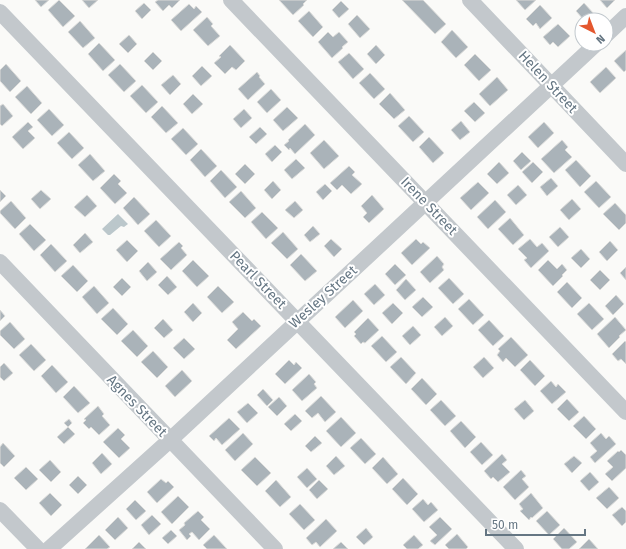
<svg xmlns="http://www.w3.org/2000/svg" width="626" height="549" viewBox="0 0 626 549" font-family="'Fira Sans',sans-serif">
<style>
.water{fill:#bbc7cb}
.building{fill:#aab3b9;stroke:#dcdcda}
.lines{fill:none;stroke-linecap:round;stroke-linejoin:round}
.street{stroke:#c3c8cc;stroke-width:16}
.labels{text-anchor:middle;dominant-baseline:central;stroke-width:4;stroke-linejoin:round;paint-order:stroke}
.street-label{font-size:14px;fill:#657683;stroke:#fff}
</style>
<rect width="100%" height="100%" fill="#fafaf8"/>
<path class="water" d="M118,214L128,224L124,227L121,226L110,235H108L102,229Z"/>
<path class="building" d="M35,0H49L41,7Z
M59,0L75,16L63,27L48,10Z
M82,0H98L89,8Z
M158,0H180L172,8L169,5L163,11L155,2Z
M279,0H307L303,4L304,5L293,15Z
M402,0H423L446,24L435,34Z
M516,0H536L525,10Z
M600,0H615L607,8Z
M341,1L349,9L339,18L332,10Z
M144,3L151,10L142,19L135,11Z
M584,3L594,14L588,20H584L576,11Z
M189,4L194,9L196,6L202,12L181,31L171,20Z
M540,5L552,18L540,29L536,23L533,26L526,19Z
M309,11L323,27L313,37L298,21Z
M357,15L370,29L360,38L348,24Z
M207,17L213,24L211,26L220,36L208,46L193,30Z
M80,21L95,38L83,48L68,32Z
M558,24L570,36L558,47L553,42L550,45L543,37Z
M452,30L468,47L456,58L441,42Z
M328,32L333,37L339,32L348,42L342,47L343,48L332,58L318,42Z
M129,35L137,44L128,53L119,44Z
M99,43L115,60L103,71L88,54Z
M230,45L245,61L236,70L232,67L225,74L214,63L221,57L219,56Z
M376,45L385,55L376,64L367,54Z
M626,50V70L624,72L614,61Z
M153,52L162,61L153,70L144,61Z
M349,53L364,69L353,79L338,62Z
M475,54L491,70L479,81L464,65Z
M6,64L21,81L10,92L0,81V70Z
M120,64L136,81L124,92L108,75Z
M202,66L212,76L201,86L192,76Z
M606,67L616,78L600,93L590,82Z
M257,72L260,76L259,77L265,84L248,100L238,89Z
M370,73L385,89L374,99L359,83Z
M173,75L181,84L170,95L161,85Z
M497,77L508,90L490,106L479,94Z
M142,85L158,102L146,113L130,96Z
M27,86L42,103L31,114L15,97Z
M271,89L281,100L267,113L257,102Z
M390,93L405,110L394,119L379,104Z
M193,94L203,104L192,114L183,104Z
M474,102L485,113L475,122L464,111Z
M3,104L13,116L2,126L0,124V106Z
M162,106L178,123L166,133L151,117Z
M287,107L298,118L283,131L273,120Z
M49,109L64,125L52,136L37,120Z
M244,109L252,118L241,128L233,119Z
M409,116L424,132L413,142L398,126Z
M461,121L470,132L460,140L451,130Z
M28,122L33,127L28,131L35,138L23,149L12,137Z
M544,122L554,133L538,148L528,137Z
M305,124L315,135L295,154L290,148L289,150L284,145L289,141L288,140Z
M260,127L267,134L256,144L249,137Z
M183,128L198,144L186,155L171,139Z
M69,132L84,148L72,159L57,143Z
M429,137L444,153L433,163L419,147Z
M324,140L339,156L324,169L310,153Z
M562,140L568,147L565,150L572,157L554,173L541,159Z
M275,145L282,152L272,162L265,154Z
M201,149L217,166L205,177L190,160Z
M522,152L531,161L521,170L513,161Z
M90,154L105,171L93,181L78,165Z
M296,159L305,168L292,179L284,170Z
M576,160L591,176L580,187L565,170Z
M499,162L509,173L497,184L487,174Z
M533,162L543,172L532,183L522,172Z
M245,164L255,174L245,184L235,174Z
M349,166L355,172L352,175L362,184L351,194L342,185L337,190L330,183Z
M221,170L237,187L225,198L210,181Z
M114,174L121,181L118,184L127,193L115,204L100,188Z
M551,178L558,186L547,196L540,187Z
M273,181L281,190L272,199L264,190Z
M596,181L611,197L599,208L584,192Z
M478,182L489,193L471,210L460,198Z
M325,184L332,191L323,200L316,192Z
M518,185L527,195L516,205L507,195Z
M0,190L6,196L0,202Z
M41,190L51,199L40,209L31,199Z
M241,191L256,208L245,218L229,202Z
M87,195L97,206L85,217L74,207Z
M372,195L384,209L369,223L363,217L367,213L361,206Z
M134,197L150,214L138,225L123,208Z
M572,199L581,209L569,220L560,210Z
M495,200L506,212L488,229L477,217Z
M11,201L26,218L15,229L0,213V211Z
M295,201L303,210L294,218L285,210Z
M615,203L626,215V223L619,230L603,214Z
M262,212L278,228L266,239L251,222Z
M510,218L524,235L513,245L498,229Z
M156,220L171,236L159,247L144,231Z
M30,224L46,240L34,251L19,234Z
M313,226L320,234L310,242L304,235Z
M560,227L569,237L558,247L549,237Z
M283,232L298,249L287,259L271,243Z
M85,233L93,242L80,253L73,245Z
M331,239L342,249L334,257L324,246Z
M416,239L421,244L423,242L430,248L412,265L401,253Z
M530,239L537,247L542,243L549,251L531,268L524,260L527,258L518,249Z
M127,240L138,251L127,262L116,250Z
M610,241L618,250L607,261L599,252Z
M179,242L183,246L181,248L187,255L171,270L160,259Z
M51,244L67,261L55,272L40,255Z
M581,249L590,259L581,268L571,258Z
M301,254L317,271L305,281L290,265Z
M437,256L444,264L442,267L444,270L430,283L420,272Z
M193,260L209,276L197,287L182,271Z
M548,260L557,269L562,264L567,270L562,275L563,276L553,286L538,270Z
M148,262L157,272L147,281L139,271Z
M395,264L406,275L395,285L385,274Z
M73,265L88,281L77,292L61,276Z
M626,267V280L620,273Z
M600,270L610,280L600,290L590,280Z
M167,276L177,287L168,295L158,285Z
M122,278L131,287L122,296L113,287Z
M449,278L464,294L453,304L438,288Z
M406,279L416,290L405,300L396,290Z
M567,282L582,298L572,308L557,292Z
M375,284L385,295L374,305L364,294Z
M94,286L109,303L97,314L82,297Z
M218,286L234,302L222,313L207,297Z
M616,295L624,304L613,315L605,306Z
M423,297L433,307L422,317L412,307Z
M469,299L484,315L473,325L458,309Z
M353,300L363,311L345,328L335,317Z
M193,303L202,313L193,322L184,312Z
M393,303L403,313L392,324L382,313Z
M589,303L604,319L592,330L577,314Z
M113,308L128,324L117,335L101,319Z
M0,310L5,316L0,321Z
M243,312L252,321L254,319L261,326L236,349L227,340L238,329L232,322Z
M445,317L453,326L442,336L434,327Z
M615,317L626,330L619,336L620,337L609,348L597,334Z
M368,318L379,330L365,343L363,342L361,344L354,336L356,334L354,332Z
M163,319L173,330L164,338L154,328Z
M489,320L504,336L493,346L478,330Z
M10,322L25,339L14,349L0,335V331Z
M413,326L421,335L410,345L402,336Z
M133,330L148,346L137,357L121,341Z
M382,336L397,352L386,362L371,346Z
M511,337L528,355L515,367L506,358L503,362L497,355L500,351L498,349Z
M184,338L195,349L184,359L173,348Z
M625,341L626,342V364L621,359L618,361L612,354Z
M31,344L46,360L34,371L19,355Z
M153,351L168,367L157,378L141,362Z
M401,357L416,373L406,384L390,367Z
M484,357L494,368L483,378L473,367Z
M289,360L294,365L296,362L302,368L285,384L275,374Z
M530,360L545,376L535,386L520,370Z
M4,363L13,373L4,381L0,377V367Z
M52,365L68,382L56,393L41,376Z
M182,370L192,381L175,397L165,386Z
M309,374L316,382L314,384L317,388L302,401L292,390Z
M422,378L437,394L426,405L411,389Z
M551,381L556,387L558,384L566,392L552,404L540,391Z
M74,386L90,403L78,413L63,397Z
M263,389L273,400L267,406L257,395Z
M321,396L336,412L325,422L318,413L312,418L305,411Z
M279,397L287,406L277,416L268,407Z
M567,399L579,412L569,421L557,409Z
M441,400L456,416L445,426L430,410Z
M525,400L534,411L524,420L514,409Z
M248,403L258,413L247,423L237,412Z
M98,406L104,414L102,416L110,425L99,435L91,427L89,429L83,423L86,420L84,419Z
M295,414L302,421L291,431L284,424Z
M584,416L596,429L586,439L573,426Z
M341,417L356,433L341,447L326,431Z
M229,418L240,429L222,445L216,438L214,441L209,436Z
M69,419L72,423L68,427L64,423Z
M461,421L476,437L465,448L450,431Z
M68,427L75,434L64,444L57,437Z
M118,428L125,435L121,439L130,448L119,458L103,442Z
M243,433L253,444L235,461L225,450Z
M601,433L606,439L609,436L616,444L595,463L590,457L597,451L590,443Z
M315,436L322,443L311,452L305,446Z
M361,438L376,454L365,464L350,448Z
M481,442L493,455L482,465L470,452Z
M3,443L15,456L4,467L0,463V447Z
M621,450L626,455V468L612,481L605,474L613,467L607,461L618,451L619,452Z
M102,453L112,464L101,474L92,463Z
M502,454L507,460L502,464L510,472L498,482L493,477L491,479L484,471Z
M336,456L345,466L334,475L326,466Z
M574,456L582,463L572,473L564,464Z
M255,457L271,473L257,486L241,470Z
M383,457L398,474L387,484L372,468Z
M50,460L61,472L51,482L39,470Z
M26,467L38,479L26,490L14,478Z
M307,468L317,479L307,488L297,477Z
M521,470L526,476L522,479L529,487L515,500L503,487Z
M590,472L599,482L589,491L580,481Z
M78,476L87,485L78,494L69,485Z
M403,478L418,494L407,505L392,489Z
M161,479L166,483L168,481L174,487L157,503L147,492Z
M276,480L291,497L280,507L265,491Z
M319,480L328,489L317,499L309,490Z
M609,487L619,498L607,509L596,498Z
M50,493L62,505L51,516L39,503Z
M531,493L543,508L532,518L531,517L529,520L520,511L523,509L519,504Z
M178,496L189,507L172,524L161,512Z
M423,499L428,505L431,502L438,510L424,522L412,509Z
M135,500L146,511L136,520L126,509Z
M300,504L315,520L304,530L289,514Z
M622,507L626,511V522L622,526L612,515Z
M198,511L204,517L201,520L210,529L199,540L192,532L189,534L191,536L187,540L179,530L185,525L184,523Z
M547,511L560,525L549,535L536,521Z
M152,515L161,524L149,535L141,525Z
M118,517L128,528L115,540L105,530Z
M440,517L452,529L435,545L430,541L437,535L429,527Z
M326,519L337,531L320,547L316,542L312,545L306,538Z
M366,528L373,537L364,545L356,537Z
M564,528L577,542L569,549H562L553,539Z
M171,530L177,536L168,544L162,538Z
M457,534L468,547L466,549H449L445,545Z
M99,535L110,547L107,549H85Z
M214,535L227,549H207L203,545Z
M414,535L423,545L418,549H407L403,545Z
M589,539L598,549H579Z
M139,542L146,549H132Z
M341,542L348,549H333Z"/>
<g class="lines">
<path class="street" d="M231,0L626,412
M470,0L626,164
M0,12L516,549
M606,35L626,16
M0,262L275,549
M0,510L38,549
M49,549L170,440L596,44"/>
</g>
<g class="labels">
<g class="street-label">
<text transform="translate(548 82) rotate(47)">Helen Street</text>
<text transform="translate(429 206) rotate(46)">Irene Street</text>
<text transform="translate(258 280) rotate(46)">Pearl Street</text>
<text transform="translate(323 297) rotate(-42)">Wesley Street</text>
<text transform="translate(137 406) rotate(46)">Agnes Street</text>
</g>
</g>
<g transform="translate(594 32) rotate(138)"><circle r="19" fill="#ffffff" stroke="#c1c8cd"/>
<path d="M0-3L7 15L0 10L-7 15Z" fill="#e4572e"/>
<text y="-6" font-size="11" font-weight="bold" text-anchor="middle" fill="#657683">N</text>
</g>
<path d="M486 529v6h99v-6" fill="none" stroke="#657683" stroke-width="2"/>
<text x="492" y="529" font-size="12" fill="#657683" stroke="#ffffff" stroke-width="3" paint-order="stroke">50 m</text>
</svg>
